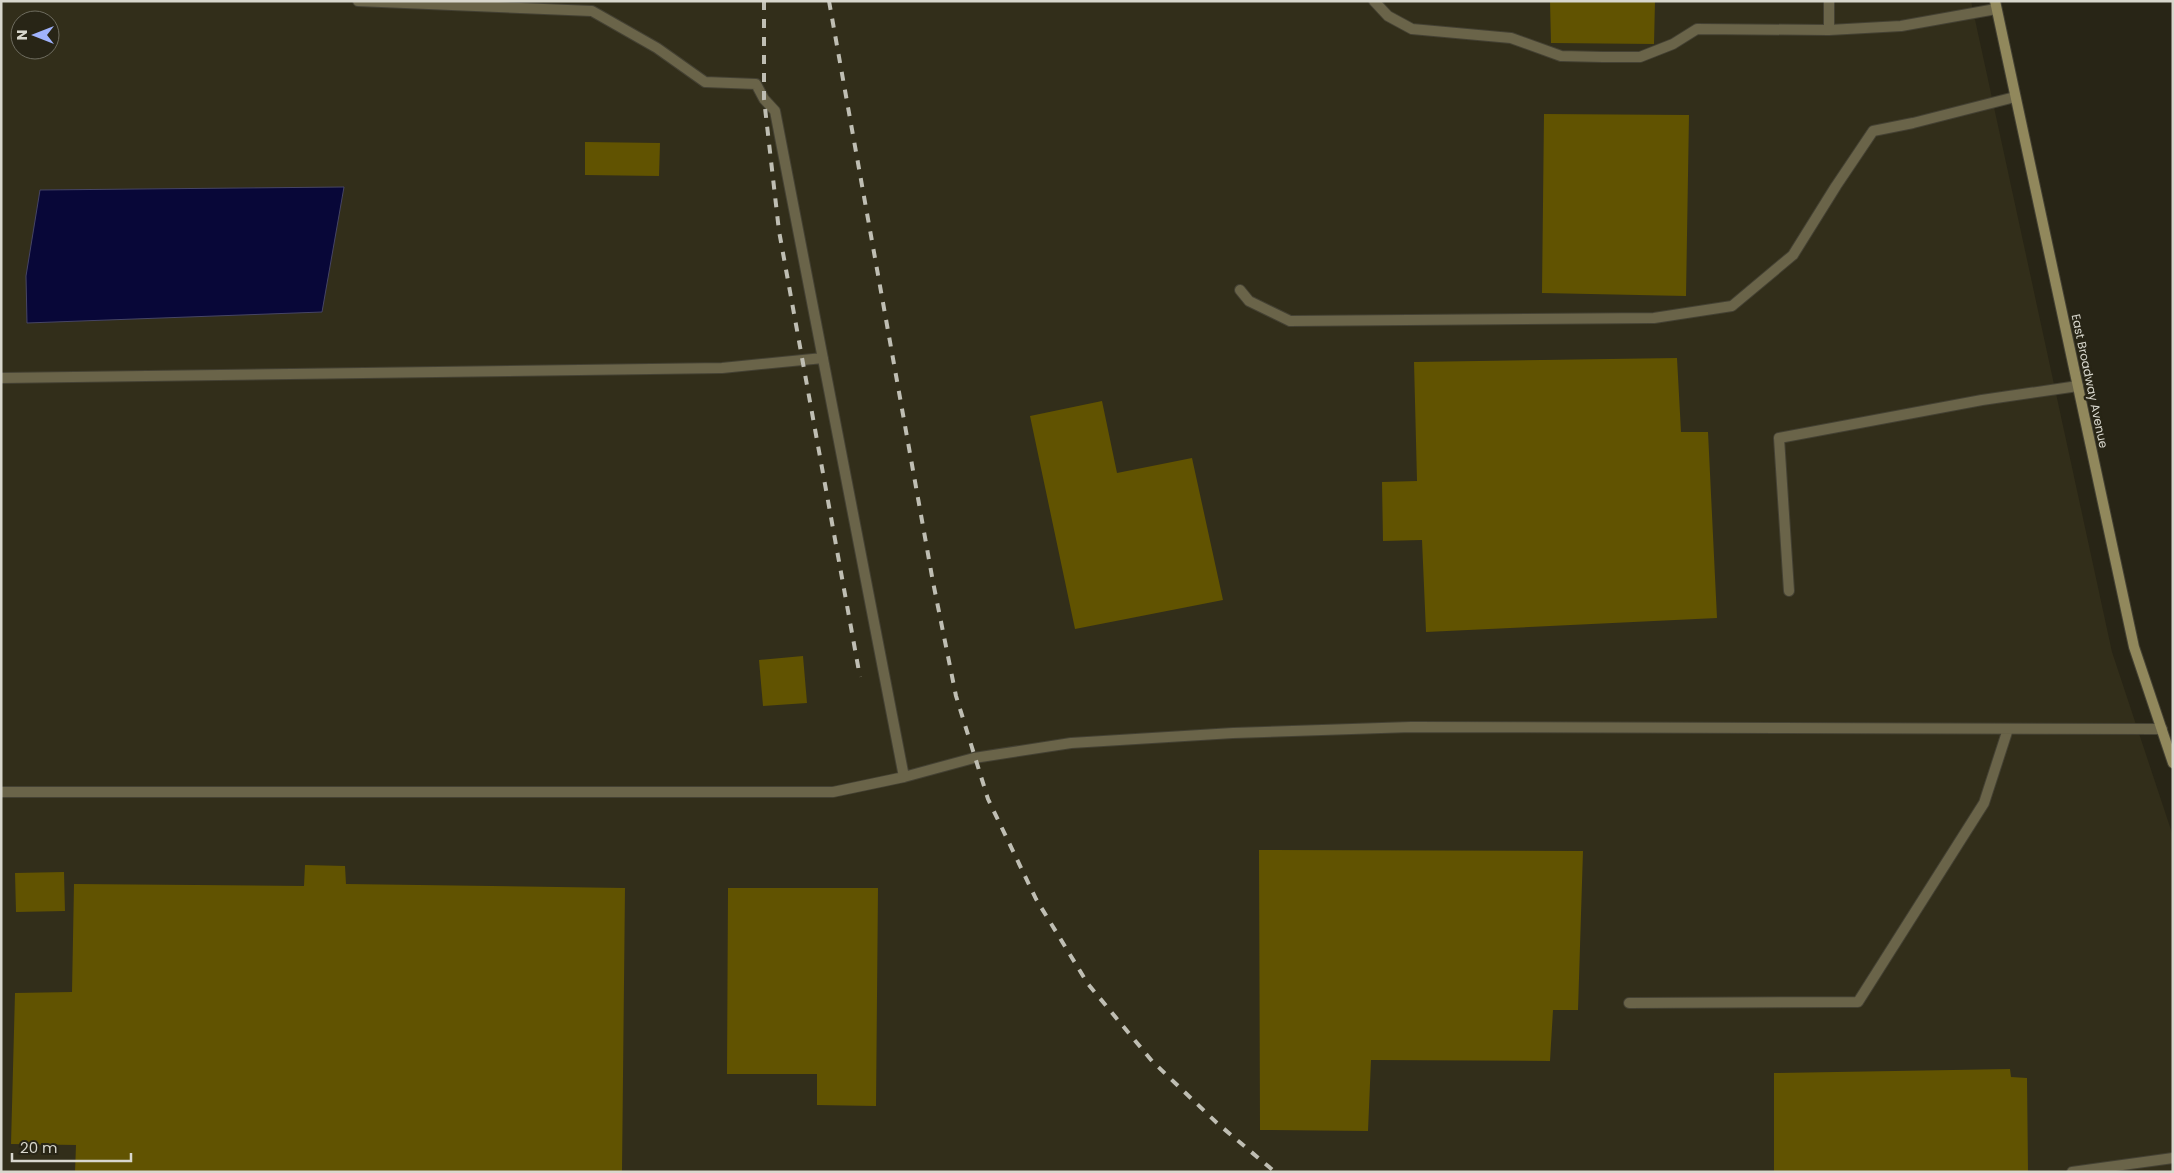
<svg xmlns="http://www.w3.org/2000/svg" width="2174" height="1173" viewBox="0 0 2174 1173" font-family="Poppins,sans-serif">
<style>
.built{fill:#322e1a;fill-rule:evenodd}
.water{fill:#080738;stroke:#464565}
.building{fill:#615301}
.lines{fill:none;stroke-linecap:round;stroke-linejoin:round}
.service-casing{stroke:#444133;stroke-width:12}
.secondary-casing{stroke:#444133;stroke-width:12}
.service{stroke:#6a6449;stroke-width:10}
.secondary{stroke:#91885c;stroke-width:10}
.rail{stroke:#bfbeb3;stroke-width:4;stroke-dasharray:9 9;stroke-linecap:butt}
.labels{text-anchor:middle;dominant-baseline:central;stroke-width:4.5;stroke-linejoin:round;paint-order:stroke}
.street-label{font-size:12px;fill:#d8d7cd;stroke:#282516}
</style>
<rect width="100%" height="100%" fill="#282516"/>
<path class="built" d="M1,1H1971L2112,652L2173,836V1172H1ZM20,20H50V50H20Z"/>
<path class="water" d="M344,187L322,312L27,323L26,276L40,190Z"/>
<path class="building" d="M1550,1H1655L1654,44L1551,43Z
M1544,114L1689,115L1686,296L1542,293Z
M585,142L660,143L659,176L585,175Z
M1677,358L1681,432H1708L1717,618L1426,632L1422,540L1383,541L1382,482L1417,481L1414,362Z
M1102,401L1117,473L1192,458L1223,600L1075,629L1030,416Z
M803,656L807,703L763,706L759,660Z
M1259,850L1583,851L1578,1010H1553L1550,1061L1371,1060L1368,1131L1260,1130Z
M305,865L345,866L346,884L625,888L622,1172H75L76,1145L11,1144L15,993L72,992L74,884L304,886Z
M64,872L65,911L16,912L15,873Z
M728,888H878L876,1106L817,1105V1074H727Z
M2010,1069L2011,1077L2027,1078L2028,1172H1774V1073Z"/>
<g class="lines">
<g class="service-casing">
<path id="service" d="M358,1L592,11L657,48L705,82L756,84L764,99L775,111L904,777
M1374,1L1388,16L1412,29L1511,38L1561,56L1603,57H1640L1673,44L1697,29L1829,30L1901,26L1996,9
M1829,1V30
M1240,290L1249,301L1290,321L1654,318L1732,306L1793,255L1836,186L1873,131L1913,123L2015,97
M1,378L722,368L823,358
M1789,591L1779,438L1982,400L2078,386
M1,792H833L904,777L974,758L1071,743L1233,733L1411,727L2162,729
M1629,1003L1858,1002L1984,803L2008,729
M2072,1172L2173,1158"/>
</g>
<g class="secondary-casing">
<path id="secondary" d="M1995,1L2134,647L2173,763"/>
</g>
<use href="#service" class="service"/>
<use href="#secondary" class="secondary"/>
<path class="rail" d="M764,1V99L779,231L860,677
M829,1L933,582L956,696L988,799L1036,899L1088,984L1152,1061L1217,1123L1275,1172"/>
</g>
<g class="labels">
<g class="street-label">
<text transform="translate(2090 381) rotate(78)">East Broadway Avenue</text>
</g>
</g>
<rect width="2174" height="1173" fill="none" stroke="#d8d7cd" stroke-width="5"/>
<g transform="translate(35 35) rotate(270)"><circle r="24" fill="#282516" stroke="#6e6c5f"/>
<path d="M0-4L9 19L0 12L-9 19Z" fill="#a0b3fd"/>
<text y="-8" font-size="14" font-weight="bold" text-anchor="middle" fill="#d8d7cd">N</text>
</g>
<path d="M12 1153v8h119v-8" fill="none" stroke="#d8d7cd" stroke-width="2.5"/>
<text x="20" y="1153" font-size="15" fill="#d8d7cd" stroke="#282516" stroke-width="4" paint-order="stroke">20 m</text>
</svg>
